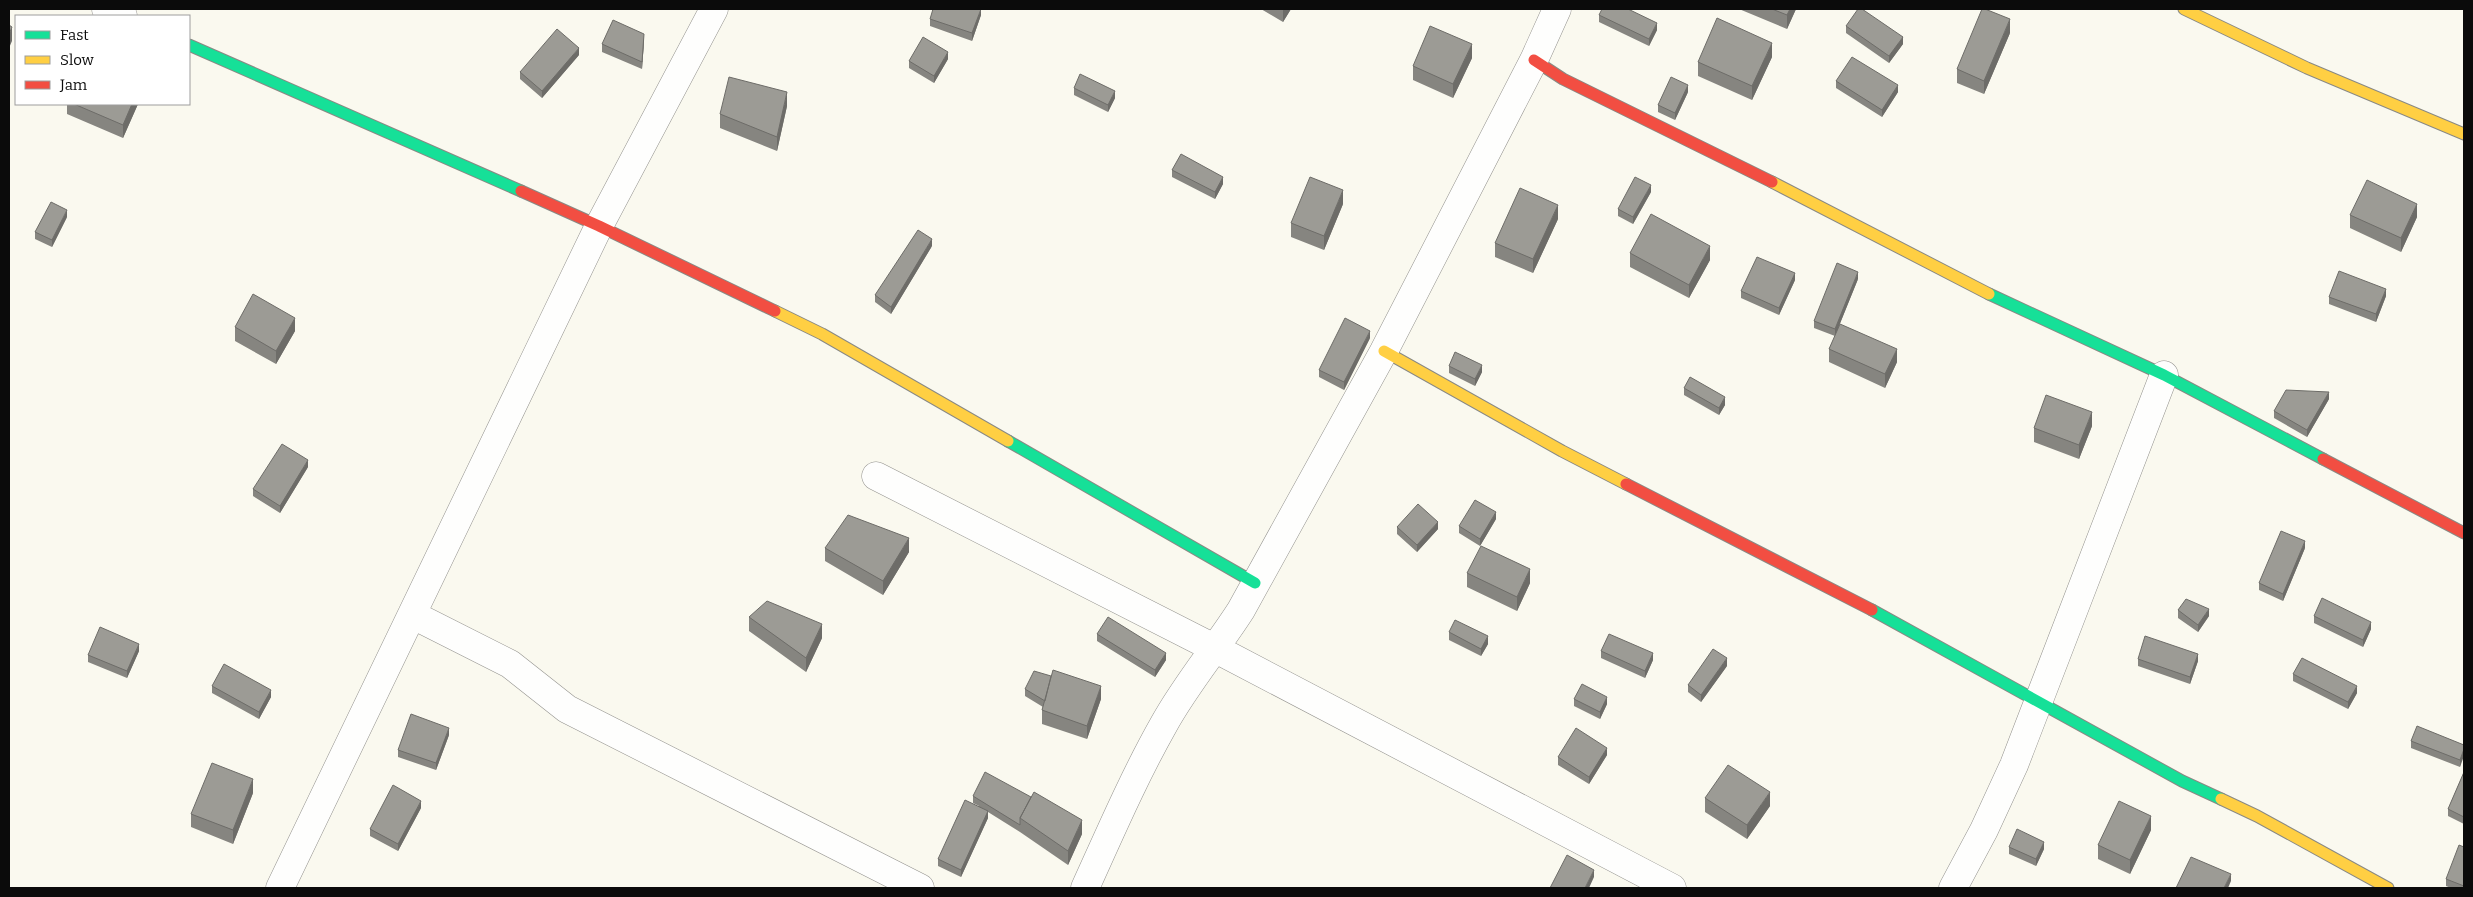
<svg xmlns="http://www.w3.org/2000/svg" width="2473" height="897" viewBox="0 0 2473 897" font-family="Bitter,serif">
<style>
.lines{fill:none;stroke-linecap:round;stroke-linejoin:round}
.street-casing{stroke:#93928e;stroke-width:29}
.fast-casing{stroke:#898984;stroke-width:13}
.slow-casing{stroke:#898984;stroke-width:13}
.jam-casing{stroke:#898984;stroke-width:13}
.street{stroke:#fefefd;stroke-width:28}
.fast{stroke:#16e098;stroke-width:11}
.slow{stroke:#ffcf43;stroke-width:11}
.jam{stroke:#f24e42;stroke-width:11}
.wall{fill:#868580}
.shaded-wall{fill:#6d6c68}
.building{fill:#9c9b95;stroke:#6d6c68}
</style>
<rect width="100%" height="100%" fill="#faf9ef"/>
<g class="lines">
<g class="street-casing">
<path id="street" d="M106,9L123,16
M876,476L1216,649L1672,888
M413,615L510,664L567,709L920,888
M280,888L599,226L714,9
M1085,888C1110,833 1134,777 1164,724C1186,684 1216,649 1241,610L1384,351L1534,60L1557,9
M1953,888L1984,830L2014,765L2164,375"/>
</g>
<g class="fast-casing">
<path id="fast" d="M189,45L521,191
M1989,294L2164,375L2323,459
M1008,441L1255,583
M1872,610L2182,781L2221,799"/>
</g>
<g class="slow-casing">
<path id="slow" d="M2184,9L2307,68L2464,134
M1772,182L1989,294
M775,311L822,334L1008,441
M1384,351L1562,451L1626,484
M2221,799L2257,816L2388,888"/>
</g>
<g class="jam-casing">
<path id="jam" d="M1534,60L1563,79L1772,182
M521,191L599,226L775,311
M2323,459L2464,533
M1626,484L1872,610"/>
</g>
<use href="#street" class="street"/>
<use href="#fast" class="fast"/>
<use href="#slow" class="slow"/>
<use href="#jam" class="jam"/>
</g>
<path class="wall" d="M1261,9H1291L1283,22Z
M1739,9H1796L1787,29Z
M981,15L972,41L930,26V19Z
M1599,15L1657,30L1649,46L1599,22Z
M1846,26L1903,44L1889,63L1846,33Z
M2010,33L1984,94L1957,83V69Z
M644,41L642,69L602,52V44Z
M579,55L542,98L520,79V72Z
M1772,57L1752,100L1698,76V62Z
M1472,58L1453,98L1413,80V66Z
M948,59L934,83L909,68V61Z
M1836,81L1898,92L1882,117L1836,88Z
M1074,88L1115,98L1108,112L1074,95Z
M1688,92L1675,120L1658,112V105Z
M67,104H138L123,138L67,114Z
M787,106L777,151L720,128V114Z
M1172,170L1223,184L1215,199L1172,177Z
M1651,192L1633,224L1618,216V209Z
M1343,204L1324,250L1291,237V223Z
M2350,215L2417,217L2401,252L2350,228Z
M67,217L52,247L35,239V232Z
M1558,219L1533,273L1495,257V243Z
M932,246L891,314L875,302V295Z
M1630,253L1710,260L1689,298L1630,267Z
M1858,279L1838,328L1897,362L1885,388L1829,362V349L1835,336L1814,328V321Z
M1795,280L1779,315L1741,298V291Z
M2386,296L2376,322L2329,304V297Z
M235,327L295,331L276,364L235,341Z
M1370,338L1344,390L1319,377V370Z
M1449,366L1482,372L1475,386L1449,373Z
M1684,388L1725,405L1719,415L1684,395Z
M2329,399L2307,437L2274,418V411Z
M2092,426L2079,459L2034,442V428Z
M308,467L280,513L253,496V489Z
M1496,519L1480,546L1459,533V526Z
M1397,527L1438,529L1417,552L1397,534Z
M825,548L909,552L883,595L825,561Z
M2305,548L2283,601L2259,590V583Z
M1467,573L1530,583L1517,611L1467,587Z
M2178,610L2209,616L2198,632L2178,618Z
M2314,616L2371,629L2363,647L2314,623Z
M749,617L822,638L806,672L749,631Z
M1449,632L1488,644L1481,656L1449,640Z
M1097,634L1166,660L1155,677L1097,641Z
M139,651L127,678L88,662V655Z
M1601,651L1653,660L1645,678L1601,658Z
M2138,659L2198,661L2190,684L2138,666Z
M1727,666L1701,702L1688,692V685Z
M2293,674L2357,693L2348,709L2293,681Z
M212,686L271,697L259,719L212,693Z
M1025,689L1101,699L1087,739L1042,724V710L1043,707L1025,696Z
M1574,699L1607,704L1600,719L1574,706Z
M449,735L436,770L398,757V750Z
M2411,741L2464,745L2460,767L2411,748Z
M1607,755L1589,784L1558,765V757Z
M2464,772V824L2448,816V809Z
M253,793L233,844L191,827V814Z
M973,796L1031,797L1082,834L1068,865L1020,832L988,812V818L961,877L938,866V859L979,806L973,803Z
M1705,798L1770,806L1747,839L1705,812Z
M421,808L398,851L370,836V829Z
M2151,830L2130,874L2098,859V845Z
M2009,847L2044,849L2036,866L2009,854Z
M2464,847V888H2451L2446,886V879Z"/>
<path class="shaded-wall" d="M981,9V15L972,41V33Z
M1283,9H1291L1283,22Z
M1790,9H1796L1787,29V15Z
M2010,19V33L1984,94V81Z
M1657,23V30L1649,46V39Z
M12,27V41L9,48V34Z
M644,34V41L642,69V62Z
M1903,37V44L1889,63V56Z
M1772,43V57L1752,100V86Z
M1472,44V58L1453,98V84Z
M579,48V55L542,98V91Z
M948,52V59L934,83V76Z
M1688,85V92L1675,120V113Z
M1898,85V92L1882,117V110Z
M1115,91V98L1108,112V105Z
M787,92V106L777,151V137Z
M132,104H138L123,138V125Z
M1223,177V184L1215,199V192Z
M1651,185V192L1633,224V217Z
M1343,190V204L1324,250V236Z
M2417,204V217L2401,252V238Z
M1558,205V219L1533,273V259Z
M67,210V217L52,247V240Z
M932,239V246L891,314V307Z
M1710,246V260L1689,298V285Z
M1858,272V279L1835,336V329Z
M1795,273V280L1779,315V308Z
M2386,289V296L2376,322V314Z
M295,318V331L276,364V351Z
M1370,331V338L1344,390V382Z
M1897,349V362L1885,388V374Z
M1482,365V372L1475,386V379Z
M2329,392V399L2307,437V430Z
M1725,397V405L1719,415V408Z
M2092,412V426L2079,459V445Z
M308,460V467L280,513V506Z
M1496,512V519L1480,546V539Z
M1438,522V529L1417,552V545Z
M909,538V552L883,595V581Z
M2305,541V548L2283,601V594Z
M1530,569V583L1517,611V597Z
M2209,609V616L2198,632V625Z
M2371,622V629L2363,647V640Z
M822,624V638L806,672V658Z
M1488,636V644L1481,656V649Z
M139,644V651L127,678V671Z
M1166,653V660L1155,677V670Z
M1653,653V660L1645,678V671Z
M2198,654V661L2190,684V677Z
M1727,658V666L1701,702V695Z
M1101,686V699L1087,739V726Z
M2357,686V693L2348,709V702Z
M271,690V697L259,719V712Z
M1607,697V704L1600,719V712Z
M449,728V735L436,770V763Z
M1607,748V755L1589,784V777Z
M2464,749V756L2460,767V760Z
M253,779V793L233,844V830Z
M1770,792V806L1747,839V825Z
M421,801V808L398,851V844Z
M988,811V818L961,877V870Z
M2151,816V830L2130,874V860Z
M1082,820V834L1068,865V851Z
M2044,842V849L2036,866V859Z
M1594,870V877L1589,888H1585Z
M2231,874V881L2228,888H2224Z"/>
<path class="building" d="M933,9H981L972,33L930,19Z
M1602,9H1628L1657,23L1649,39L1599,15Z
M1772,9H1790L1787,15Z
M1858,9H1862L1903,37L1889,56L1846,26Z
M1982,9H1985L2010,19L1984,81L1957,69Z
M1717,18L1772,43L1752,86L1698,62Z
M613,20L644,34L642,62L602,44Z
M9,25L12,27L9,34Z
M1430,26L1472,44L1453,84L1413,66Z
M557,29L579,48L542,91L520,72Z
M923,37L948,52L934,76L909,61Z
M1852,57L1898,85L1882,110L1836,81Z
M1080,74L1115,91L1108,105L1074,88Z
M729,77L787,92L777,137L720,114Z
M1671,77L1688,85L1675,113L1658,105Z
M74,104H132L123,125Z
M1181,154L1223,177L1215,192L1172,170Z
M1310,177L1343,190L1324,236L1291,223Z
M1635,177L1651,185L1633,217L1618,209Z
M2367,180L2417,204L2401,238L2350,215Z
M1520,188L1558,205L1533,259L1495,243Z
M51,202L67,210L52,240L35,232Z
M1651,214L1710,246L1689,285L1630,253Z
M918,230L932,239L891,307L875,295Z
M1757,257L1795,273L1779,308L1741,291Z
M1837,263L1858,272L1835,329L1814,321Z
M2339,271L2386,289L2376,314L2329,297Z
M253,294L295,318L276,351L235,327Z
M1345,318L1370,331L1344,382L1319,370Z
M1840,324L1897,349L1885,374L1829,349Z
M1455,352L1482,365L1475,379L1449,366Z
M1690,377L1725,397L1719,408L1684,388Z
M2286,390L2329,392L2307,430L2274,411Z
M2046,395L2092,412L2079,445L2034,428Z
M282,444L308,460L280,506L253,489Z
M1475,500L1496,512L1480,539L1459,526Z
M1418,504L1438,522L1417,545L1397,527Z
M848,515L909,538L883,581L825,548Z
M2281,531L2305,541L2283,594L2259,583Z
M1481,546L1530,569L1517,597L1467,573Z
M2322,598L2371,622L2363,640L2314,616Z
M2186,599L2209,609L2198,625L2178,610Z
M767,601L822,624L806,658L749,617Z
M1108,617L1166,653L1155,670L1097,634Z
M1455,620L1488,636L1481,649L1449,632Z
M100,627L139,644L127,671L88,655Z
M1609,634L1653,653L1645,671L1601,651Z
M2145,636L2198,654L2190,677L2138,659Z
M1713,649L1727,658L1701,695L1688,685Z
M2302,658L2357,686L2348,702L2293,674Z
M224,664L271,690L259,712L212,686Z
M1053,670L1101,686L1087,726L1042,710Z
M1034,671L1051,676L1045,701L1025,689Z
M1582,684L1607,697L1600,712L1574,699Z
M411,714L449,728L436,763L398,750Z
M2417,726L2464,745V749L2460,760L2411,741Z
M1576,728L1607,748L1589,777L1558,757Z
M212,763L253,779L233,830L191,814Z
M1728,765L1770,792L1747,825L1705,798Z
M985,772L1031,797L1020,818V825L973,796Z
M2464,772V817L2448,809Z
M393,785L421,801L398,844L370,829Z
M1034,792L1082,820L1068,851L1020,818Z
M965,800L988,811L961,870L938,859Z
M2119,801L2151,816L2130,860L2098,845Z
M2017,829L2044,842L2036,859L2009,847Z
M2459,845L2464,847V886L2446,879Z
M1567,855L1594,870L1585,888H1550Z
M2191,857L2231,874L2224,888H2176Z"/>
<rect width="2473" height="897" fill="none" stroke="#0b0b0b" stroke-width="20"/>
<rect x="15" y="15" width="175" height="90" fill="#ffffff" stroke="#9d9d9d"/>
<rect x="25" y="31" width="25" height="8" fill="#16e098" stroke="#9d9d9d"/>
<text x="60" y="40" font-size="15" fill="#0b0b0b">Fast</text>
<rect x="25" y="56" width="25" height="8" fill="#ffcf43" stroke="#9d9d9d"/>
<text x="60" y="65" font-size="15" fill="#0b0b0b">Slow</text>
<rect x="25" y="81" width="25" height="8" fill="#f24e42" stroke="#9d9d9d"/>
<text x="60" y="90" font-size="15" fill="#0b0b0b">Jam</text>
</svg>
